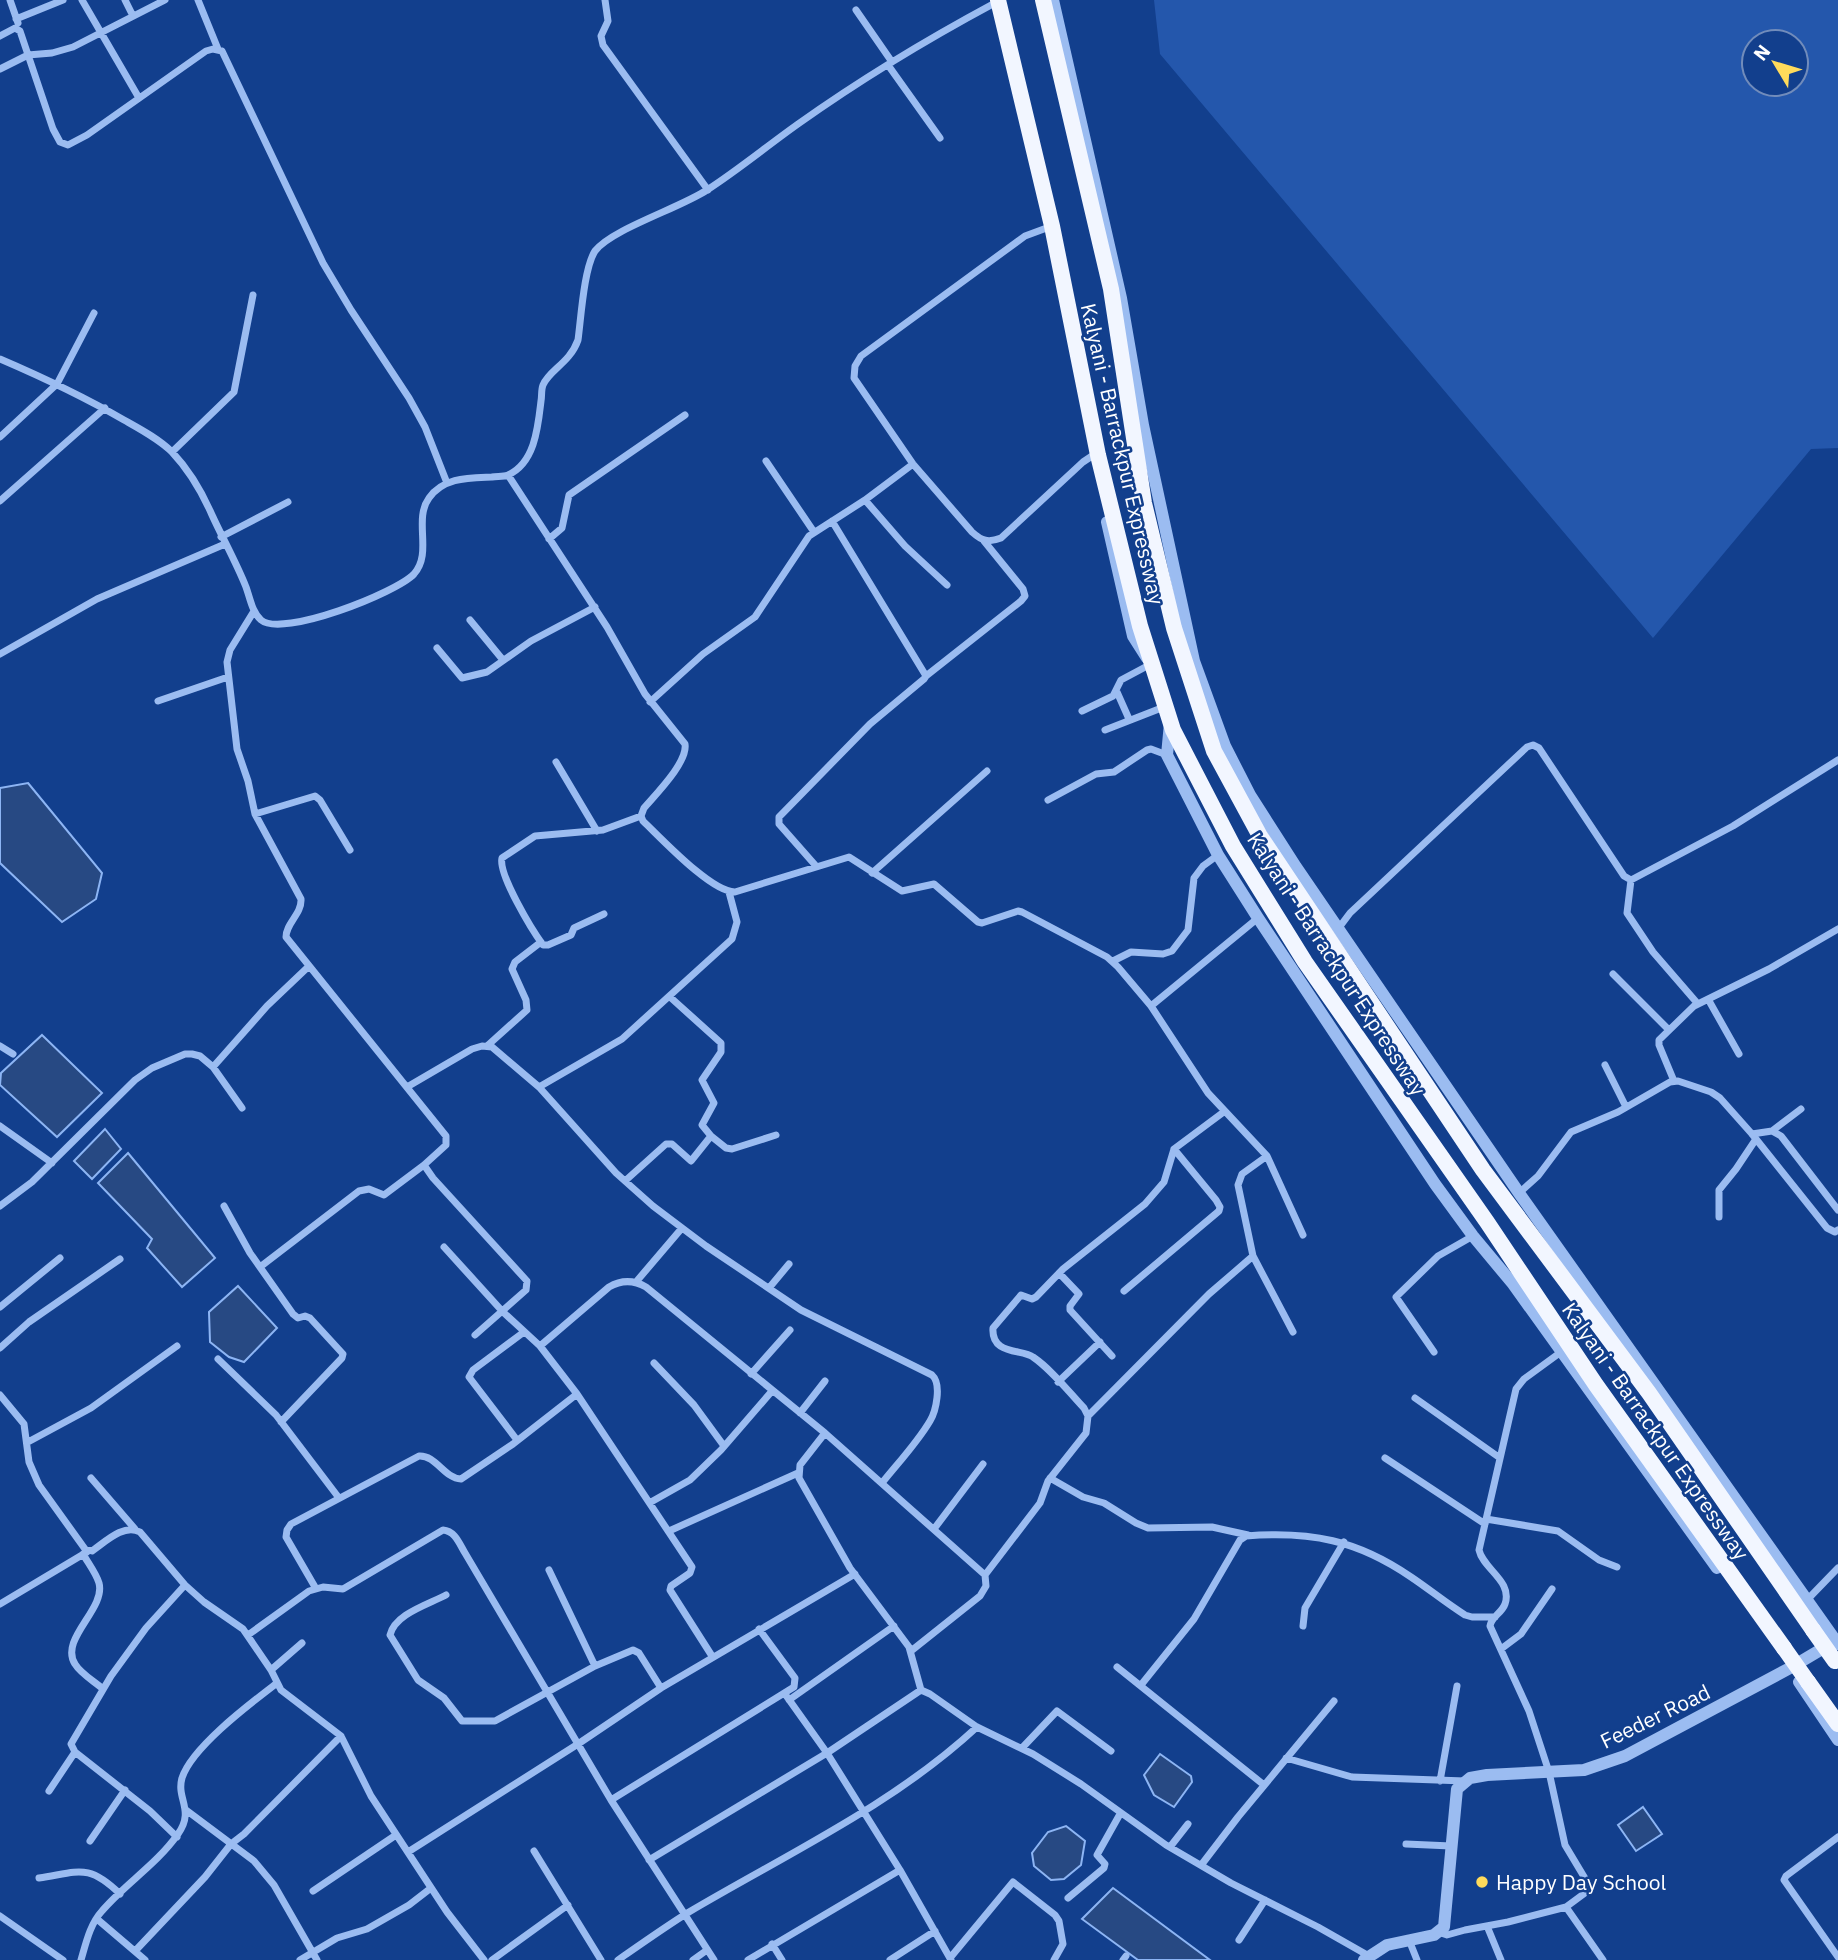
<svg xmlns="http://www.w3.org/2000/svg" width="1838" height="1960" viewBox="0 0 1838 1960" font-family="'IBM Plex Sans',sans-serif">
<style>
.green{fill:#2457ac;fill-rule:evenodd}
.water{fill:#274983;stroke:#8db5f4;stroke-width:2}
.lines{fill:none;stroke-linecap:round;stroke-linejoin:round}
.minor{stroke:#9bbcf1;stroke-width:7}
.tertiary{stroke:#9bbcf1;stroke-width:12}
.trunk{stroke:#f2f6ff;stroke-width:16}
.trunk-bridge{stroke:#f2f6ff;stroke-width:16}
.poi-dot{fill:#ffdb5b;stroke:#123f8d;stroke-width:2.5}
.labels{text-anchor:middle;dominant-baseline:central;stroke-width:5;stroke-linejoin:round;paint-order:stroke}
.street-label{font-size:21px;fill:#fff;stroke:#123f8d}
.poi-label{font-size:21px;fill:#fff;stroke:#123f8d;text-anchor:start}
</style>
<rect width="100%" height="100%" fill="#123f8d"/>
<path class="green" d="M1154,0H1838V448L1811,449L1653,638L1160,54ZM1754,42H1796V84H1754Z"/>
<path class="water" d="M28,783L102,873L96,899L62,922L0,863V788Z
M42,1035L102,1093L57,1137L0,1085L1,1073Z
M105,1129L121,1149L92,1179L74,1161Z
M128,1153L215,1258L182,1287L147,1248L152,1239L98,1183Z
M238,1286L277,1328L244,1362L229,1357L210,1342L209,1312Z
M1160,1754L1191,1776L1192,1782L1174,1807L1154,1795L1144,1775Z
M1643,1807L1662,1834L1636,1851L1618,1825Z
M1066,1826L1085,1841L1081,1865L1064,1879L1051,1880L1034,1866L1032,1853L1048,1832Z
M1113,1888L1210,1960H1138L1082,1919Z"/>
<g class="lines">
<path class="minor" d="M10,0L18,23
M82,0L139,98
M125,0L133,16
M198,0L218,49
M605,0L608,21L601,36L603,45L708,190
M856,10L892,62
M16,19L63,0
M0,36L15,28L20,31L53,129L60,142L68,145L87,135L206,51L213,49L222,51L323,263L351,310L409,398L425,427L447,483
M888,65L940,138
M0,69L28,55L52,53L73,47L165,0
M1052,226L1025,236L861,356L855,366L854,378L913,464L972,532C982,541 988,543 1001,538L1083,462L1092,456L1098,455
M0,359C42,377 84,397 124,420C140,429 159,439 172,452C189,470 202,492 212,515C223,539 236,562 246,587C250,598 252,612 261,620C282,638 396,593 414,574C433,553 413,520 429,498C444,477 469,478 492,477C497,476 503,477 508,475C535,463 538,427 541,401C542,396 541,390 543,385C549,370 570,363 578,340C581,318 584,268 595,251C612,229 680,208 707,190C738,170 767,146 798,124C860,80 926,40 993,4
M0,437L57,384L94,313
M172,452L234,392L253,295
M766,461L814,532
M508,475L607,627L645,694L685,744C688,762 656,794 644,808L641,816L643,821C661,838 711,892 735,892L849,857L902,891L934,884L978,922L982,923L1018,911L1022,912L1107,957L1118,967L1151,1006L1208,1093L1267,1156L1303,1235
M865,500L905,546L947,585
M0,501L105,408
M221,537L288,502
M549,539L562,528L569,495L685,415
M254,611L230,650L227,662L237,749L248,781L255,814L301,899C302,914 286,923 286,937L446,1136V1145L424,1165L433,1178L527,1281L526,1290L475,1335
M470,620L503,660
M437,648L462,678L487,672L531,641L595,607
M0,654L97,599L225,544
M926,676L1021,601L1025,596L1023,589L984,541
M1117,692L1129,719
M158,701L228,677
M650,702L703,654L755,617L809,536L865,500L913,464
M1082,711L1113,696L1121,680L1151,664
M1105,730L1164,707
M556,762L597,831
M1048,800L1096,774L1114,772L1147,750L1151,749L1167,755
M255,814L315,796L320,800L350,850
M816,866L779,824V817L870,724L924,679L926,676L832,521
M872,873L987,771
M1631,880L1627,913L1653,952L1698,1004
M604,914L574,928L571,935L548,945H543C532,930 498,874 502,858L535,836L603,830L641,816
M1338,929L1350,913L1527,747L1533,745L1539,748L1624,876L1631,880L1733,826L1838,760
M1113,961L1131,952L1163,954L1172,951L1188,930L1194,878L1203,866L1218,855
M1613,974L1668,1029
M1708,999L1739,1054
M1151,1006L1258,918
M0,1046L13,1054
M487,1046L527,1010L526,1000L512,969L515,962L541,942
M1605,1065L1626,1107
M213,1067L267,1006L308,967
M1674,1081L1659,1045V1040L1694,1006L1769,969L1838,929
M407,1087L472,1049L482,1046L492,1047L539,1087L616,1173L653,1206L706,1246L801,1310L932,1375C942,1384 936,1411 930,1421C917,1443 898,1463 882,1483
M539,1087L622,1039L732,939L737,922L729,892
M0,1126L52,1163
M1772,1131L1801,1109
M1752,1134L1772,1131L1781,1136L1838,1210
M711,1136L726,1148L732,1149L776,1135
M1267,1156L1242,1174L1238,1185L1253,1256L1293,1332
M625,1181L666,1144H672L691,1161L711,1136L702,1125L714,1103L702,1080L721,1052V1043L670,997
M1519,1193L1538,1176L1571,1132L1618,1112L1670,1082L1678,1081L1711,1092L1720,1098L1752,1134L1827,1228L1835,1232L1838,1230
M0,1206L32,1182L135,1080L152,1068L185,1054H192L200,1056L213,1067L242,1108
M224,1206L250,1253L293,1314L298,1318L305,1316L310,1318L343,1354L342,1358L281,1422
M1719,1217V1190L1736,1169L1756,1139
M444,1247L503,1312L540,1346L577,1394L692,1567L690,1573L671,1586L670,1590L712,1656
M260,1267L359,1191L369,1189L384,1195L424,1165
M1059,1273L1079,1294L1070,1306V1310L1112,1356
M636,1282L682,1228
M769,1288L789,1264
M1124,1291L1219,1211L1220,1207L1216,1200L1174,1149
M0,1307L60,1258
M540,1346L609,1287C621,1280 634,1280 646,1287L825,1433L985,1575L986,1586L980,1596L911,1651
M0,1348L29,1322L120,1259
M1434,1352L1396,1297L1438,1256L1473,1236
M1561,1352L1524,1379L1516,1389L1479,1550C1483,1569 1513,1581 1505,1604C1502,1613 1491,1617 1490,1626L1529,1711L1549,1772L1565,1845L1589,1885V1890L1566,1907
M218,1359L276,1415L339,1498
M654,1363L694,1405L724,1446
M751,1374L790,1330
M1058,1382L1100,1342
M0,1395L24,1424L29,1462L39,1485L85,1549L92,1551C105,1542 124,1523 140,1532L185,1585L204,1602L243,1629L271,1670L281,1690L341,1736L371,1796L447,1912L484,1960
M1415,1398L1500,1458
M800,1413L825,1381
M1088,1416L1209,1294L1253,1256
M825,1433L800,1465L799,1478L850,1568L909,1647L921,1690
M517,1440L469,1377L473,1370L524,1332
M28,1442L91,1408L177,1346
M1385,1458L1485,1524
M91,1478L135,1529
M1050,1478L1083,1497L1104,1503L1136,1523L1148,1528L1212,1527L1248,1535
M651,1502L690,1480L721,1450L772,1391
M1486,1519L1558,1531L1599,1560L1617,1567
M934,1529L983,1464
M669,1531L798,1473
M83,1554C88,1563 96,1573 99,1583C106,1609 59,1639 75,1664C81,1674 94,1681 103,1689
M549,1570L595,1666
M985,1575L1040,1503L1048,1481L1086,1433L1088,1416L1084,1408C1068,1391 1052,1370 1033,1357C1022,1349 991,1355 993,1328L1021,1295L1032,1299L1036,1297L1063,1269L1145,1204L1164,1182L1174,1149L1225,1111
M315,1587L286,1537L287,1530L291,1524L419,1456C436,1455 444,1478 461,1479L513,1444L577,1394
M446,1595C427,1605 395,1614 390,1635L418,1680L444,1698L462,1721H495L595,1666L633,1650L639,1653L661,1688
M1807,1600L1838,1568
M0,1604L87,1552
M1303,1626L1305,1608L1344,1542
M248,1635L309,1591L323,1587L343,1589L443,1530C455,1531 459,1543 465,1553L611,1800L794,1687L795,1678L759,1629
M1501,1649L1521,1634L1552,1589
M1117,1667L1264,1785
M271,1670L302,1643
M1141,1685L1194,1619L1240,1540L1246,1536C1311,1531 1357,1540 1411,1577C1429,1589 1446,1603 1465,1615L1472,1617H1495
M785,1694L827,1753L900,1870L951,1960
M789,1700L894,1626
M1022,1748L1057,1711L1111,1751
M1286,1758L1352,1777L1465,1781
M1440,1781L1457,1686
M49,1791L75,1752
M611,1800L714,1960
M186,1810L254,1861L274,1885L317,1960
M177,1837L150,1811L75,1752L71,1744L111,1676L146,1628L185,1585
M1838,1837L1786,1876L1784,1880L1838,1957
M90,1841L125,1790
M1406,1844L1451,1846
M1170,1847L1188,1824
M534,1851L601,1960
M408,1852L578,1744L661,1688L855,1574
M649,1860L827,1753L921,1690L930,1694L977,1727L1033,1754L1081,1784L1166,1845L1231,1883L1318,1927L1369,1956
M1202,1864L1238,1817L1334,1701
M39,1878C79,1872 88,1863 120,1894
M313,1891L396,1835
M1068,1898L1104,1868L1105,1864L1097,1855L1120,1814
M0,1916L63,1960
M97,1919L145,1960
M1487,1926L1501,1960
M1438,1932L1447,1935L1465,1930L1508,1922L1566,1907L1603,1960
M1239,1940L1265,1900
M1409,1940L1417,1960
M772,1944L782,1960
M136,1950L205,1877L231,1844L244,1834L341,1736
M950,1958L1013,1882L1055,1915L1059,1921L1063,1944L1054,1960
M81,1960C86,1943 90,1924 102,1911C125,1884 157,1864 178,1834C195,1810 176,1799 182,1778C192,1747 251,1703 277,1683
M300,1960L337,1938L367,1929L409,1905L431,1888
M492,1960L568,1905
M618,1960C641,1944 665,1927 689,1912C787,1854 893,1805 977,1727
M693,1960L707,1950
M748,1960L900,1870
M890,1960L935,1931
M1123,1960L1126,1956"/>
<path class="tertiary" d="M1053,0L1121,298L1143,425L1194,661L1225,746L1250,795L1296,867L1519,1193L1838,1644
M1107,522L1133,636L1147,658
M1170,723L1167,755L1218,855L1258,918L1435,1184L1473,1236L1513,1284L1717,1568
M1799,1682L1838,1740
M1364,1960L1387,1945L1434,1935L1444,1927L1457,1789L1470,1778L1487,1775L1584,1770L1625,1756L1790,1668L1832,1643"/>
<path class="trunk" d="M998,0L1052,226L1098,455L1140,626L1173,730L1233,846L1305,962L1487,1222L1596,1385L1784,1648
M1043,0L1111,289L1144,503L1174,628L1214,751L1260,836L1483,1170L1649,1393L1813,1630
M1808,1682L1838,1724"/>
<path class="trunk-bridge" d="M1813,1630L1835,1661
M1784,1648L1808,1682"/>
</g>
<circle class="poi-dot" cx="1482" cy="1882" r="7"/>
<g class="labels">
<g class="street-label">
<text transform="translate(1123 454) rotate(77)">Kalyani - Barrackpur Expressway</text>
<text transform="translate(1337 964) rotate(57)">Kalyani - Barrackpur Expressway</text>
<text transform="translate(1656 1431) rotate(55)">Kalyani - Barrackpur Expressway</text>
<text transform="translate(1655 1716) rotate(-26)">Feeder Road</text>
</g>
<g class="poi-label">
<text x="1496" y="1882">Happy Day School</text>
</g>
</g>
<g transform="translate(1775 63) rotate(308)"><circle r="33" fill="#123f8d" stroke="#718cbb" stroke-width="2"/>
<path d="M0-5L12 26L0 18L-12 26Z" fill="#ffdb5b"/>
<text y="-10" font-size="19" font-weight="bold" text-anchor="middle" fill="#ffffff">N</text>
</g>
</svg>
